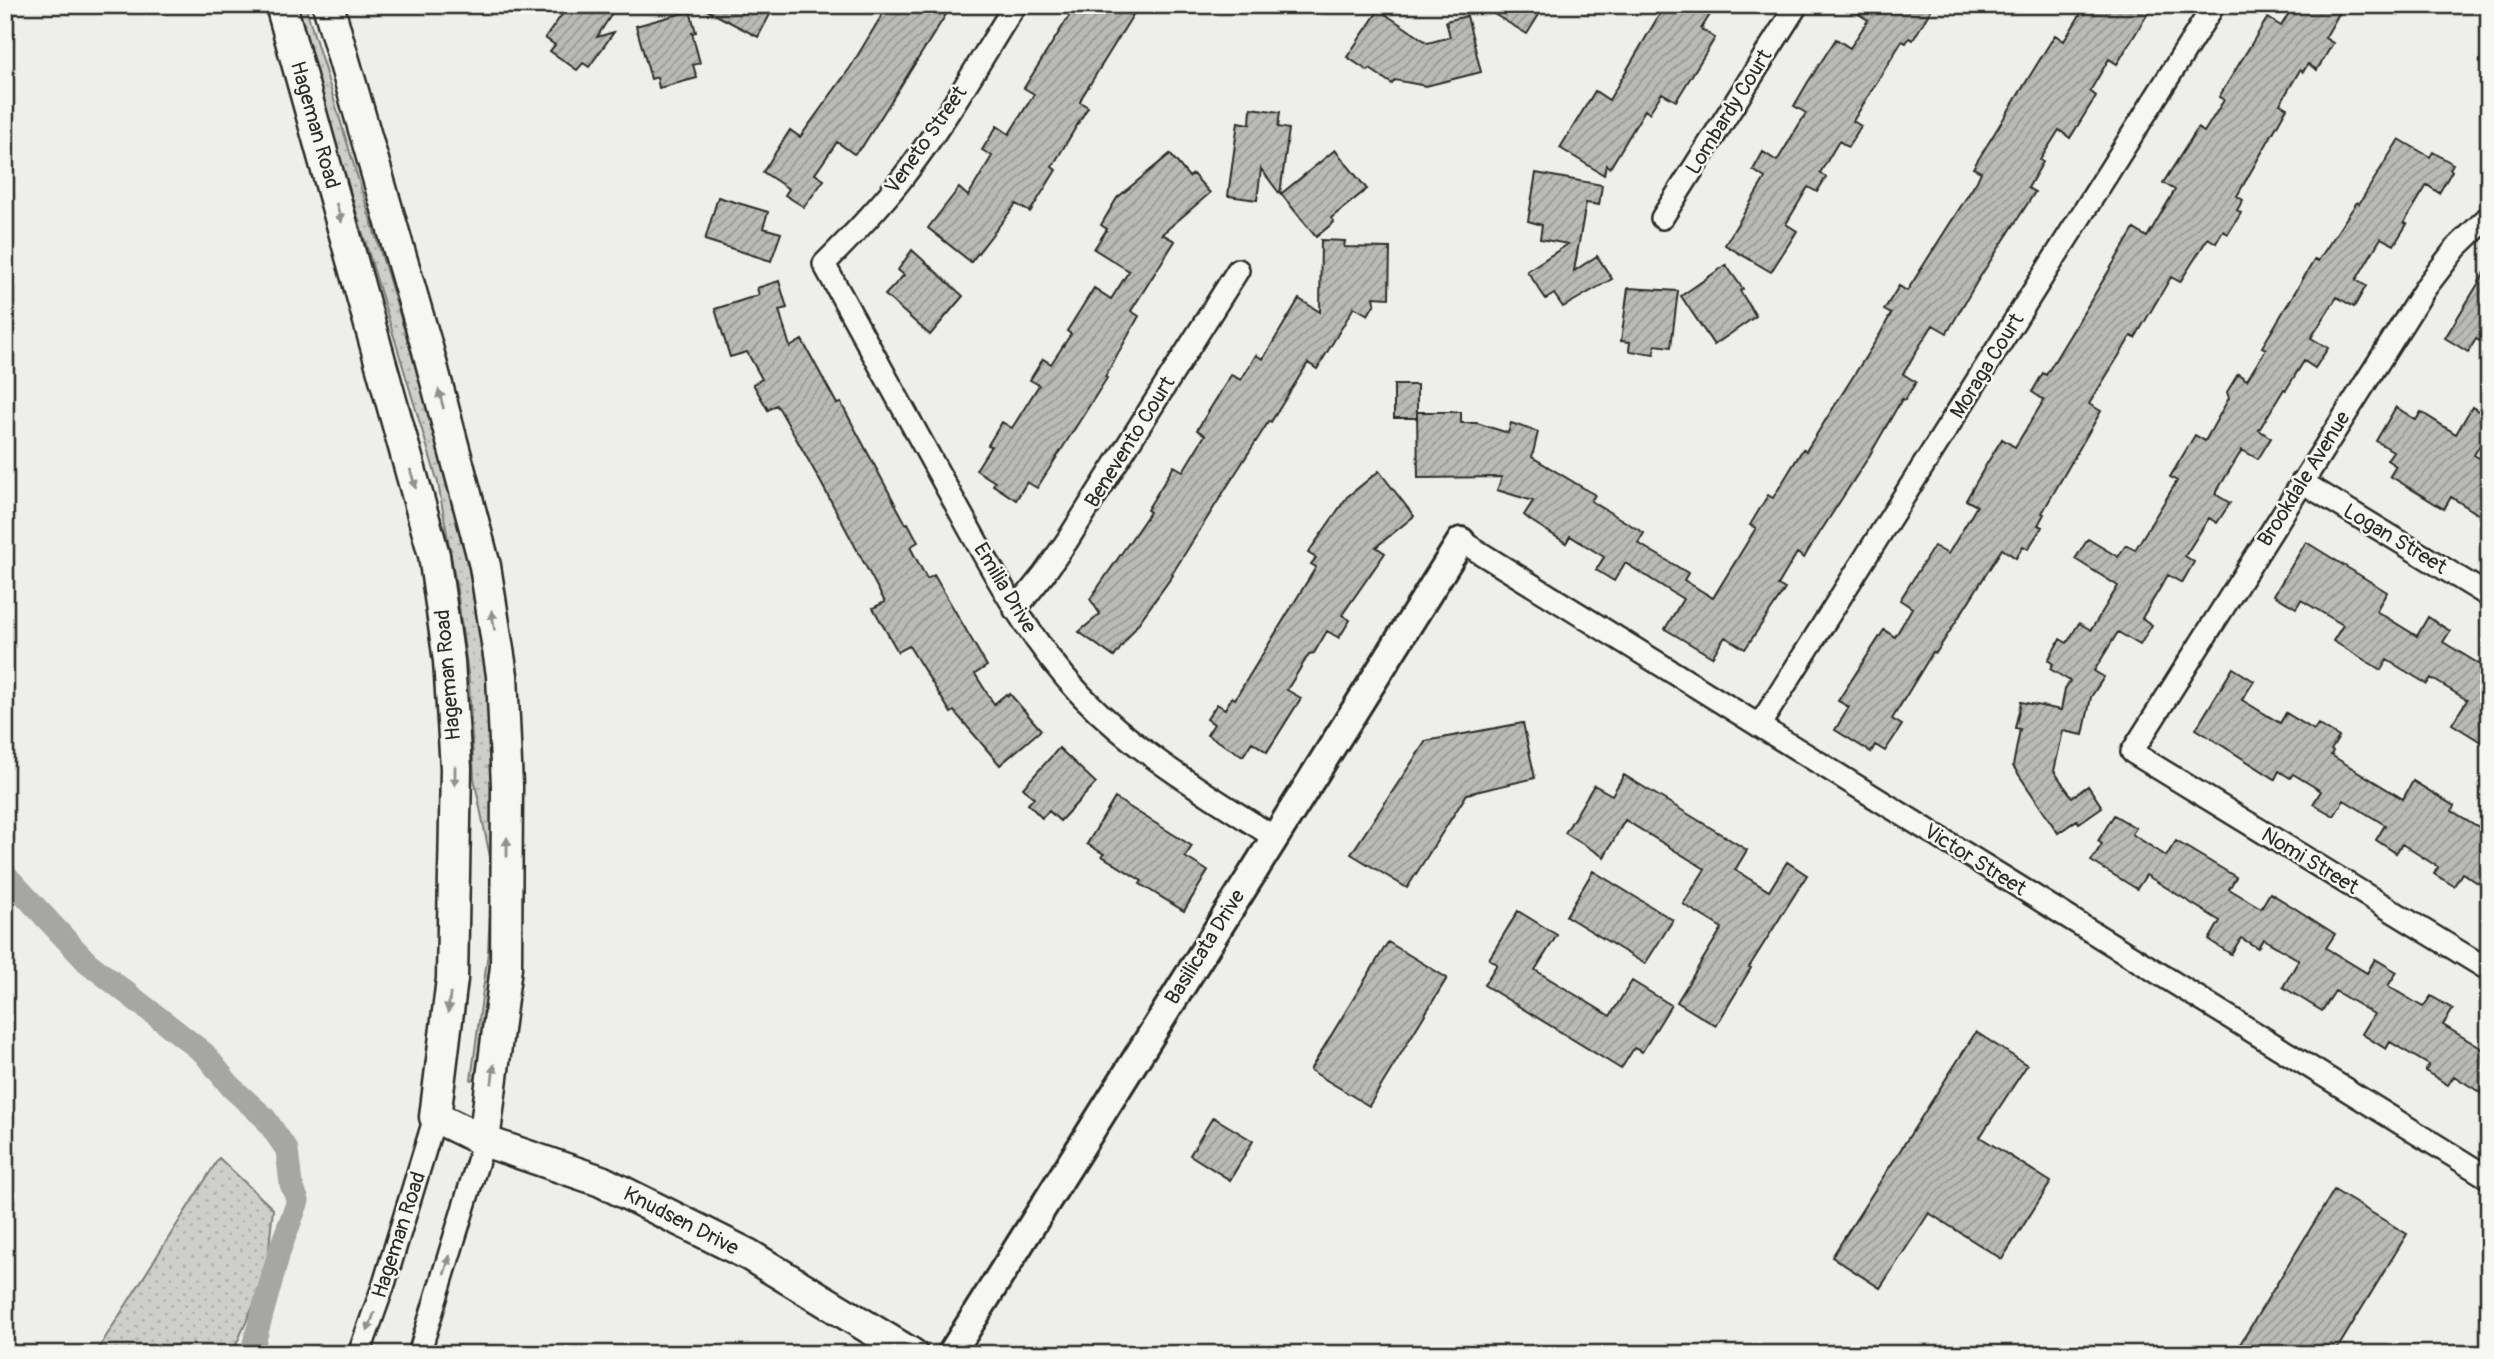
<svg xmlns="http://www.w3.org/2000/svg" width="2494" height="1359" viewBox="0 0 2494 1359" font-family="Pangolin,sans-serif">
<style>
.grass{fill:url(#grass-dots);stroke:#7c7c7a;stroke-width:2}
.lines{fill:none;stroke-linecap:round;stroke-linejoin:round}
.canal{stroke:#a6a6a3;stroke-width:23}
.building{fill:url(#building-hatch);stroke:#2b2b2b;stroke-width:2}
.minor-casing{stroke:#2b2b2b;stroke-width:26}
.tertiary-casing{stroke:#2b2b2b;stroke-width:32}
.secondary-casing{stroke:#2b2b2b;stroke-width:35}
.minor{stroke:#f6f6f2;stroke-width:21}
.tertiary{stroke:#f6f6f2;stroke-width:26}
.secondary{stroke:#f6f6f2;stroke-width:30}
.oneway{fill:#90908e}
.labels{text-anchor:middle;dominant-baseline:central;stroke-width:5;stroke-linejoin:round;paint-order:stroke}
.street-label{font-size:21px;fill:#2b2b2b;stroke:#f6f6f2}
</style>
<defs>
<pattern id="grass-dots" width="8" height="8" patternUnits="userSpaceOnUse" patternTransform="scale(1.75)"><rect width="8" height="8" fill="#cececa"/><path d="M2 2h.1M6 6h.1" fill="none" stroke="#b1b1ae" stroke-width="1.8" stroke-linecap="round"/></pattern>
<pattern id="building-hatch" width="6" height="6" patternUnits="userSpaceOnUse" patternTransform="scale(1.75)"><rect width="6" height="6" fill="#babab7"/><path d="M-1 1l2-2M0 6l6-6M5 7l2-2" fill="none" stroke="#979795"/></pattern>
</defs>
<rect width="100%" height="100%" fill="#eeeeea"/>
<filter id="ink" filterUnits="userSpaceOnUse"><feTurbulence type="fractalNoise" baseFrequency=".0143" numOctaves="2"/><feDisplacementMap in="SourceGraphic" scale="14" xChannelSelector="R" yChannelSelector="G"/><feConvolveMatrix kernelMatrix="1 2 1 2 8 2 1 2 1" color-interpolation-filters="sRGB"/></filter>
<g filter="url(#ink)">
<path class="grass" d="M294,5H305L442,453C471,565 494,683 496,799C498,892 490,987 475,1079L471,1080L488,952L492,867L474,778L469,681L457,590L438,483Z
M219,1158L273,1209L266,1277L232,1354H95Z"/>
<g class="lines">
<path class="canal" d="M5,874L87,962L204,1053L232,1088L265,1118L287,1150L291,1184L298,1201L280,1249L251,1354"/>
</g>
<path class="building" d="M569,5H598L611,15L597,37L614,32L589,67L583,63L577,70L550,51L555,45L545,38Z
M697,5H775L758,37Z
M888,5H952L862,147L854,154L837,142L815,174L824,180L804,207L785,195L789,189L763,172L790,130L800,137L850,68Z
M1076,5H1139L1082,97L1080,102L1088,107L1052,167L1056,170L1030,212L1016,204L971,262L928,228L959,188L968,196L992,156L982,150L997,126L1009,134L1034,94L1024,88Z
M1479,5H1545L1527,34Z
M1665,5H1698L1711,13L1701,29L1715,38L1676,101L1662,93L1649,113L1645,110L1610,168L1606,165L1604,175L1560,148L1595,91L1609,100Z
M1844,5H1934L1913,40L1909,38L1906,43L1902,41L1853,121L1861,126L1848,147L1839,141L1820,173L1826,177L1817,192L1808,187L1786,224L1797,231L1771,272L1725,245L1765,178L1753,170L1763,152L1777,161L1806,113L1794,106L1808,82L1836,39L1850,48L1868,20Z
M2086,5H2153L2117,64L2109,59L2090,91L2096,96L2070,138L2059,130L2040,160L2043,162L2028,188L2035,192L1978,280L1947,333L1933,325L1920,345L1903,374L1916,382L1905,400L1902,399L1868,458L1808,551L1804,558L1797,553L1778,585L1785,589L1745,649L1725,637L1712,657L1665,629L1683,599L1625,563L1614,581L1596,570L1604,557L1570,536L1566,543L1530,520L1524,515L1533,501L1497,490L1502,477L1418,478L1417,412H1461V423H1477L1508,433L1511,423L1538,432L1532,457L1595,495L1591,501L1644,533L1638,543L1688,573L1684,580L1713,598L1756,528L1750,525L1768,495L1773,498L1803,449L1806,451L1880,334L1891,314L1884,310L1899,286L1907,291L1977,181L1981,172L1973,168L2055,35L2064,41Z
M2294,5H2344L2325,38L2333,43L2317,70L2308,64L2303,72L2300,70L2280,104L2287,108L2237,196L2243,200L2237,210L2241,213L2228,234L2223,231L2216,243L2208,238L2180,282L2171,277L2135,338L2131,336L2089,404L2101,411L2042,513L2044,514L2038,525L2042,527L2028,549L2023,546L2016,558L2002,549L1936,653L1933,652L1892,719L1902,725L1885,751L1875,745L1871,752L1835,730L1849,707L1838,701L1884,630L1895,637L1912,608L1900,600L1934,546L1948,554L1977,506L1966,500L1986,465L2002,439L2015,447L2044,400L2032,392L2043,373L2046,375L2134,229L2147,237L2175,190L2163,183L2198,128L2204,132L2224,100L2219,97L2266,20L2268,18L2281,26Z
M1379,10L1428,43L1450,37L1446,21L1467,16L1481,72L1426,86L1395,80L1392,84L1370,69L1368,71L1347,57Z
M690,11L696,32L692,33L700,63L693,65L697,78L659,88L657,77L651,79L636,26Z
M1251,108L1280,112L1278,127L1289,129L1280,194L1261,169L1257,200L1228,196L1238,122L1250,124Z
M2399,139L2430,157L2433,152L2453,164L2450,169L2452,171L2439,193L2427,185L2404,223L2407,224L2394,245L2381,238L2356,280L2366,286L2354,307L2337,297L2311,338L2328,348L2315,368L2304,361L2286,390L2284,389L2259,430L2271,438L2258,459L2242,450L2215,494L2230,503L2217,523L2209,518L2185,556L2194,562L2182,583L2168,575L2142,618L2152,625L2140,645L2118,632L2094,671L2104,677L2091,697L2083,735L2063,731L2054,771L2072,797L2088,786L2102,807L2079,823L2077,820L2058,833L2013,766L2020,729L2015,728L2021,702L2061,710L2065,689L2070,681L2050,669L2053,664L2048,660L2060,639L2067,643L2079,623L2091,630L2118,586L2075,559L2088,539L2118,557L2126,545L2135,550L2177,481L2170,477L2195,435L2205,441L2229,398L2227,392L2238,374L2247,380L2266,349L2262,347L2315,259L2318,261L2357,202L2359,204Z
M1335,150L1367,189L1331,218L1334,222L1316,237L1281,194Z
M1170,154L1189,177L1193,174L1210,193L1162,234L1175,241L1131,311L1139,316L1105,377L1107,378L1037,488L1027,482L1016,500L993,485L995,482L976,470L991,446L988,445L1002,422L1012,428L1039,385L1030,380L1043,359L1051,364L1071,334L1067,331L1094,288L1111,299L1129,271L1094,249L1107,229L1101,225L1117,198Z
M1536,173L1602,185L1599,205L1586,203L1574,271L1597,256L1612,279L1563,307L1554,294L1546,299L1527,271L1568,244L1540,239L1542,225L1528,221Z
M718,197L768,212L763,228L781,233L771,261L705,240Z
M1321,240L1345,241L1344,247L1390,248L1389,298L1374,297L1375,303L1368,315L1354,307L1317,369L1308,363L1271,422L1269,421L1228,485L1172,574L1173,575L1114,657L1079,632L1100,614L1090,599L1150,512L1147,510L1174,466L1183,471L1205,435L1197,430L1231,375L1241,380L1256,355L1263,359L1299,299L1320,312Z
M912,250L963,296L930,335L885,295L904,275L898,270Z
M1726,265L1743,289L1740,291L1756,316L1714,345L1681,296Z
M2489,266V332L2482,342L2476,339L2468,352L2445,338Z
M779,281L787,308L779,310L790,347L802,340L837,404L841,403L906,524L908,523L918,542L910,547L927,579L934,575L987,666L975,674L994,704L1006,694L1008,696L1010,694L1041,730L1000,765L954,711L951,713L909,646L898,652L873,608L885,602L819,479L780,410L776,405L768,410L753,384L762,379L747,352L730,357L715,309L759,295L757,288Z
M1628,288L1678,291L1671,347L1655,345L1654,354L1629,351L1630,342L1621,341Z
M1394,385H1417V418H1394Z
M2396,407L2416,420L2421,412L2456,434L2472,407L2489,418V430L2474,455L2489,464V521L2451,497L2444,509L2390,476L2396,466L2387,460L2393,451L2376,441Z
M1379,471L1414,516L1376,547L1385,553L1342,615L1350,620L1339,638L1327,631L1314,653L1309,654L1287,690L1301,698L1267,752L1252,742L1243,756L1207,735L1214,724L1207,719L1217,704L1225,709L1232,697L1235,699L1316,567L1311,564L1316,558L1308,553L1347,497Z
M2306,542L2387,592L2376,611L2417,636L2428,617L2450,631L2443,642L2489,670V747L2452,724L2467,700L2431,678L2427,684L2387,660L2381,670L2333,641L2343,625L2301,600L2296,608L2274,595Z
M2233,668L2254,681L2242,700L2280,723L2286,713L2314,730L2318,724L2339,737L2331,750L2333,751L2331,755L2403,799L2413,781L2454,806L2452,811L2489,833V890L2462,873L2454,886L2434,874L2438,867L2402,844L2396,853L2376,840L2385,825L2344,800L2334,816L2313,804L2321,791L2293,774L2290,778L2279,771L2275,779L2196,729Z
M1523,723L1535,778L1467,794L1407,888L1351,854L1426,741Z
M1059,748L1096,783L1060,821L1049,811L1042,818L1028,804L1034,798L1023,788Z
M1624,775L1747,850L1735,870L1769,891L1787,862L1807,875L1749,967L1751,968L1716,1026L1677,1002L1722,928L1683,904L1705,869L1625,820L1604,857L1565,833L1594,785L1612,795Z
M1115,798L1192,846L1185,857L1208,871L1184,911L1140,884L1142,881L1102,856L1104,854L1087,844Z
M2114,815L2136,828L2132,834L2166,856L2176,841L2236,877L2229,889L2261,908L2270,893L2293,907L2335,934L2326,948L2367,973L2375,959L2397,972L2388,986L2423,1007L2431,996L2453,1009L2443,1025L2489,1053V1098L2454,1076L2448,1085L2425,1071L2429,1065L2390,1042L2386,1049L2362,1034L2374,1014L2335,991L2322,1011L2283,987L2299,960L2263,939L2258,948L2241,938L2231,954L2209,940L2220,921L2146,875L2137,889L2091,861L2102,844L2098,841Z
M1593,871L1673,920L1645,964L1566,916Z
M1518,911L1557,935L1535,970L1610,1016L1632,981L1671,1005L1642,1052L1634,1048L1621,1069L1484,985L1497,964L1489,959Z
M1388,942L1447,978L1369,1106L1310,1070Z
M1976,1032L2027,1065L1980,1137L2051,1182L2002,1259L1929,1213L1880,1288L1832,1257Z
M1213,1117L1253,1141L1230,1180L1190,1155Z
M2334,1190L2407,1234L2334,1354H2234Z"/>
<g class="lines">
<g class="minor-casing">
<path id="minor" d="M1015,5C978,64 943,126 900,181C877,210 851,237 824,264C866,340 908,416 949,492C989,564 1025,636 1082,696C1138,754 1207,794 1274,837
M2489,216L2456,248L2426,287L2132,752L2489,970
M1662,218L1797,5
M2302,482L2489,596
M1461,541L2489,1178
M1015,610L1044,574L1067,541L1238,270
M1759,726L2214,5
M359,1354L384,1284L435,1117
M419,1354L484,1141"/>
</g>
<g class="tertiary-casing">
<path id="tertiary" d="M951,1354L1461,541"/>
</g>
<g class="secondary-casing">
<path id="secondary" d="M281,5L434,555L449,661L456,768L452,979L435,1117L484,1141L601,1181L749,1255L912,1354
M328,5L427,347L485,566L502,675L507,786L506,967L484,1141"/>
</g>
<use href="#minor" class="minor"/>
<use href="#tertiary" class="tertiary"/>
<use href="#secondary" class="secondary"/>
</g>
<defs><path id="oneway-solid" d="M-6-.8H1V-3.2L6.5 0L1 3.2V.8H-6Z" transform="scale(1.75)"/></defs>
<g class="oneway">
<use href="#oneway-solid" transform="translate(339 213) rotate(74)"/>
<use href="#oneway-solid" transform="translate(441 399) rotate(-105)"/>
<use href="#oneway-solid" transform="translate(413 479) rotate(74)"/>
<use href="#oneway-solid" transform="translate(493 620) rotate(-99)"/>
<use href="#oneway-solid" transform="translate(455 776) rotate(90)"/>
<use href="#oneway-solid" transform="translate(507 847) rotate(-90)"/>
<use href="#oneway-solid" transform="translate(449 1003) rotate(97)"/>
<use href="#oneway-solid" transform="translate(493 1074) rotate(-83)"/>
<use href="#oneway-solid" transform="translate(447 1265) rotate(-73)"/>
<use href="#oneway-solid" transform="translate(371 1322) rotate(110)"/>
</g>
</g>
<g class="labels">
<g class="street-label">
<text transform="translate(1729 112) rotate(-58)">Lombardy Court</text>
<text transform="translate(315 125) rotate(74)">Hageman Road</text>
<text transform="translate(926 140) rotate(-55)">Veneto Street</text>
<text transform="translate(1987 366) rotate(-58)">Moraga Court</text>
<text transform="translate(1130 442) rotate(-58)">Benevento Court</text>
<text transform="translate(2304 479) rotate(-58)">Brookdale Avenue</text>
<text transform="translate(2395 539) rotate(31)">Logan Street</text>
<text transform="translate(1005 588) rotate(59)">Emilia Drive</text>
<text transform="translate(448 675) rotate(-95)">Hageman Road</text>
<text transform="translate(1975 860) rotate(32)">Victor Street</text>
<text transform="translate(2310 861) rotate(31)">Nomi Street</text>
<text transform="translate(1205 947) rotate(-58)">Basilicata Drive</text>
<text transform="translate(681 1221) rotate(27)">Knudsen Drive</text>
<text transform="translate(399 1235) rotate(-72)">Hageman Road</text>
</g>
</g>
<rect width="2494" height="1359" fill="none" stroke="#f6f6f2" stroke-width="28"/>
<rect x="14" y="14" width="2466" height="1331" fill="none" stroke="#2b2b2b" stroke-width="2.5" filter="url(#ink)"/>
</svg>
